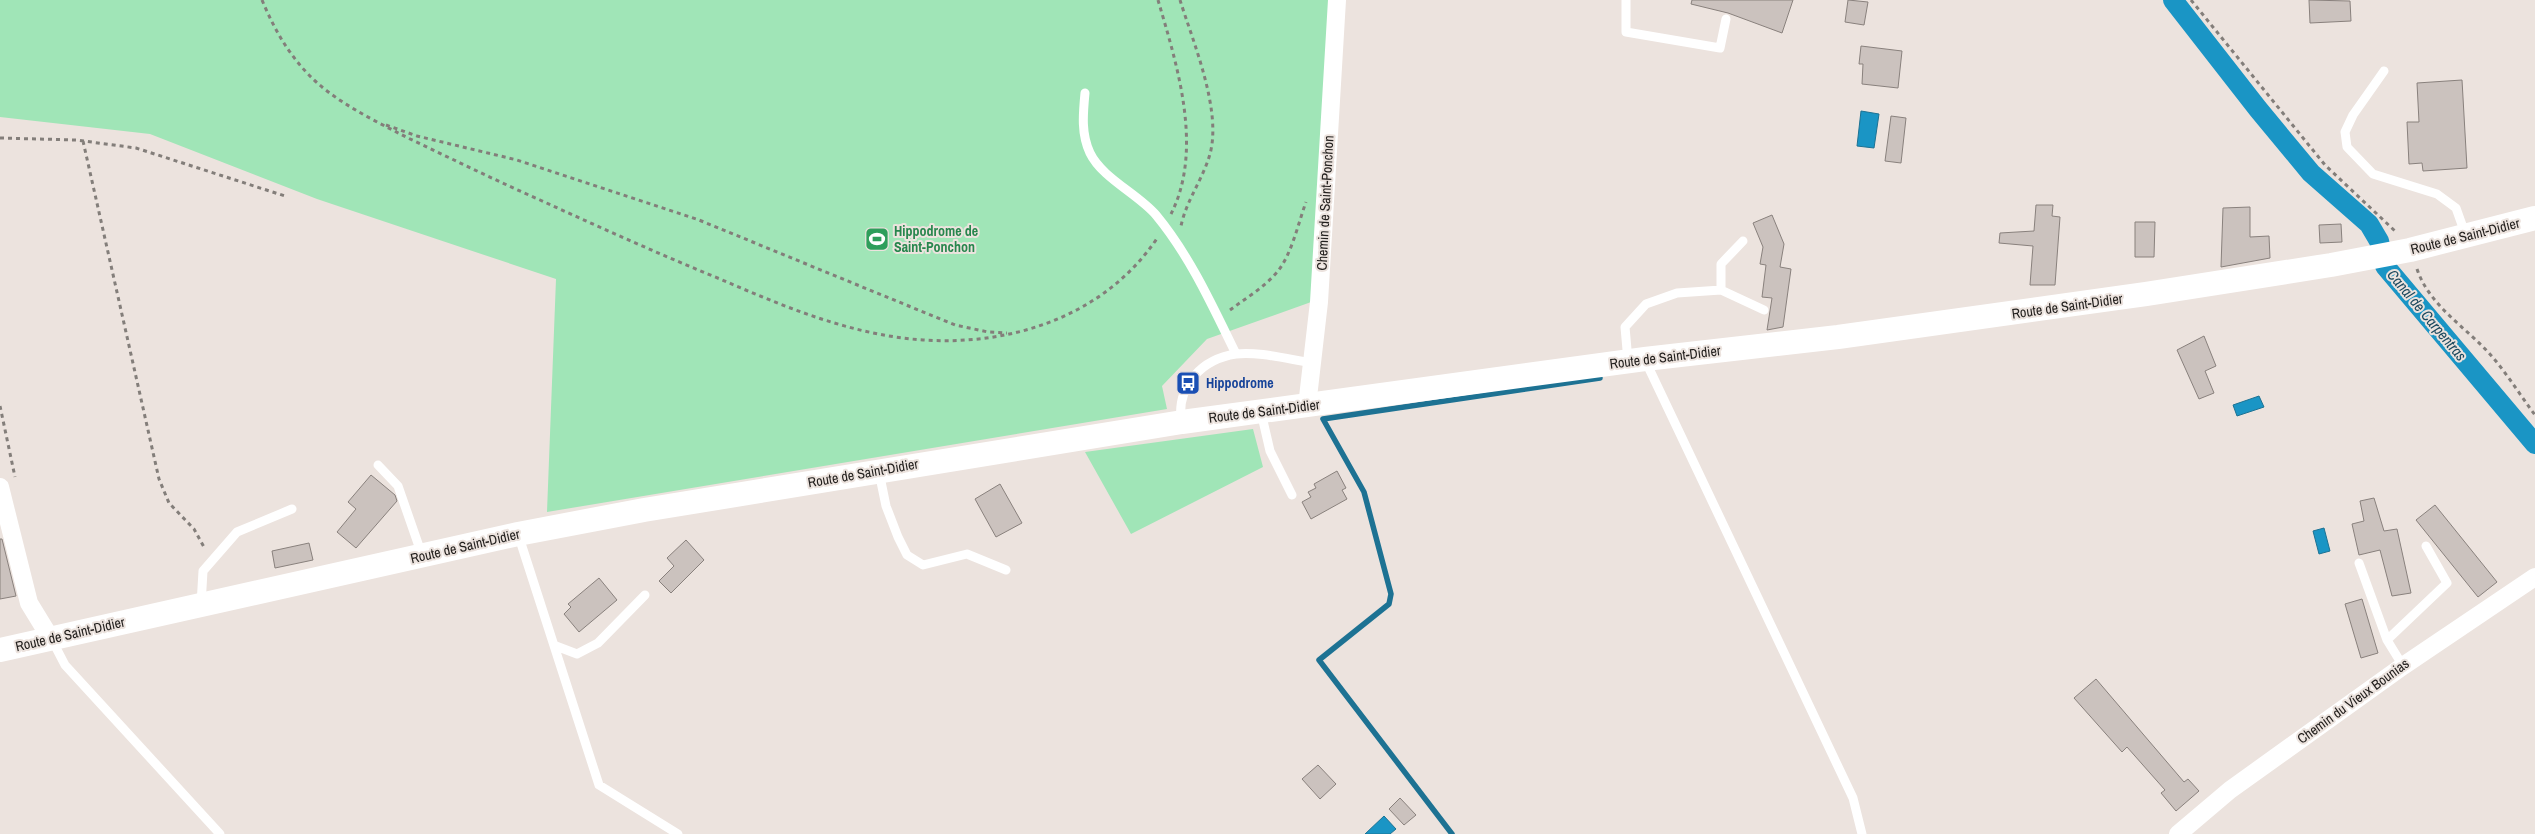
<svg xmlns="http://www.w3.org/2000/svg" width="2535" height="834" viewBox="0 0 2535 834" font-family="'Archivo Narrow',sans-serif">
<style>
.green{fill:#a0e5b7}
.water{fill:#1a95c5;stroke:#1d7293}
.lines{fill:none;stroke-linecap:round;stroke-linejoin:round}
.stream{stroke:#1d7293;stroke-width:5.5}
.canal{stroke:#1a95c5;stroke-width:20}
.building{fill:#cbc2be;stroke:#89817d}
.path{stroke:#837e7a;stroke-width:3;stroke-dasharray:4 4;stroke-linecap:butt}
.service{stroke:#fff;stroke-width:9}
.minor{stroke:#fff;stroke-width:18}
.secondary{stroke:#fff;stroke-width:24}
.labels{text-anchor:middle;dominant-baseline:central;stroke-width:4;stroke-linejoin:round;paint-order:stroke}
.street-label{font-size:14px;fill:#23201e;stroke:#ece3de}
.leisure-label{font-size:14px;font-weight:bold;fill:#27864d;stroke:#ece3de;text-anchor:start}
.transit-label{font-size:14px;font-weight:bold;fill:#164399;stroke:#ece3de;text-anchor:start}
.water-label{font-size:15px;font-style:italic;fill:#1c495e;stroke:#ece3de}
</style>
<rect width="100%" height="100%" fill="#ece3de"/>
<path class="green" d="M0,0H1330L1314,301L1207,339L1162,386L1167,409L547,512L556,279L317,199L150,134L0,117Z
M1253,429L1263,467L1131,534L1085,452Z"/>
<path class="water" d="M1861,111L1879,114L1874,148L1857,146Z
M2259,396L2264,407L2237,416L2233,405Z
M2324,528L2330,551L2319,554L2313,531Z
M1384,816L1396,829L1390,834H1365Z"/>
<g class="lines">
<path class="stream" d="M1452,834L1319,660L1389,604L1391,594L1364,492L1323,419L1600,378"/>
<path class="canal" d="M2173,0L2258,109L2311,173L2369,224L2379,241L2385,266L2535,444"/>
</g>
<path class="building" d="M1692,0H1793L1782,33L1728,13L1691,4Z
M1848,0L1868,2L1864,25L1845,22Z
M2309,0L2350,1L2351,21L2310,23Z
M1861,46L1902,51L1898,88L1862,84L1863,64H1859Z
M2462,80L2467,168L2423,171L2422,163L2409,164L2407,122H2419L2417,83Z
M1891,116L1906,118L1901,163L1885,161Z
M2036,205H2053L2052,216L2060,217L2055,285H2030L2033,246L1999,243L2000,233L2034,231Z
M2250,207V237L2269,236L2270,258L2221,267L2223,208Z
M1772,215L1784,244L1780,267L1791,269L1783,327L1767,330L1772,298L1762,297L1766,265L1760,264L1763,247L1753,223Z
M2135,222H2155L2154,257H2135Z
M2341,224L2342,242L2320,243L2319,225Z
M2204,336L2216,366L2205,371L2214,393L2199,399L2177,350Z
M1337,471L1346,488L1342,490L1347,499L1311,519L1302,502L1311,497L1308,492L1316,488L1314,484Z
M371,475L395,495L397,501L356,548L337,532L356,509L348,502Z
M1000,484L1022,523L996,537L975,499Z
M2374,498L2384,531L2397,529L2411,593L2392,596L2380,550L2359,555L2352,524L2364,521L2360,501Z
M2435,505L2497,582L2478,597L2416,520Z
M0,539H2L16,596L0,599Z
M686,540L704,560L671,593L659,581L674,566L667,558Z
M309,543L313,560L275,568L272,551Z
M599,578L617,600L579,632L564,614L571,607L568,604Z
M2362,599L2378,653L2361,658L2345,604Z
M2096,679L2184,782L2188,779L2199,791L2176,811L2161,793L2165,790L2127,747L2122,752L2074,698Z
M1318,765L1336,784L1320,799L1302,779Z
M1400,798L1416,815L1404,825L1389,809Z"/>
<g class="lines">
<path class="path" d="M262,0C277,36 296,67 327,91C352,110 381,124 408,138C452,159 495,180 540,200C599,227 659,254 720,279C785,307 851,335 923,340C1014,346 1106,315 1158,237
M1158,0C1177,65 1204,149 1171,214
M1180,0C1193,42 1222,110 1210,154C1203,179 1186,201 1181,226
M2191,0L2325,165L2395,231
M386,125L417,136L517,160L699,220L955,325L988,332L1007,333
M0,138L76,140L136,148L285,196
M83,141L159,479L169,503L194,529L205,549
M2417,269C2429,305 2464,326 2489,353C2506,372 2520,395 2535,415
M1230,310C1246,298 1265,287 1278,271C1292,253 1298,224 1306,202
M0,406L15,477"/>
<path class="service" d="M1626,0V32L1720,48L1726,19
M2384,71L2353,115L2345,132L2347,147L2373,174L2437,194L2456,208L2466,236
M1085,93C1083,114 1081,134 1090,153C1102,178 1138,194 1156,215C1190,256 1213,307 1236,354
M1721,290L1764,310
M1645,360L1853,798L1862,834
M1628,361L1625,327L1646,304L1677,293L1721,290V264L1743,241
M1261,412L1270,451L1292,495
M1181,421C1177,385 1202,359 1236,354C1258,351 1291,360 1313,363
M378,465L398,486L422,555
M879,472L886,506L898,537L907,555L923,565L967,554L1006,570
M518,534L599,785L678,834
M2359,563L2387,640L2403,666
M201,605L203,571L237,532L292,509
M52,640L65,665L220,834
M2387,640L2447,583L2426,546
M556,646L577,654L598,643L645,595"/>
<path class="minor" d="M1307,406L1319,302L1337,0
M0,487L29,603L51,639
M2178,834L2230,790L2403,666L2535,577"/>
<path class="secondary" d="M0,650L518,534L644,510L1182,422L1645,359L1838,337L2146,294L2331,265L2410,250L2535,218"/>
</g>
<defs>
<g id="stadium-square" transform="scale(1.25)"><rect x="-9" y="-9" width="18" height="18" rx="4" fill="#2e9e5b" stroke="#ece3de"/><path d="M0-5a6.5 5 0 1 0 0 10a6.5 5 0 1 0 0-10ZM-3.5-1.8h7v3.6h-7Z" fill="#fff"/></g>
<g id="bus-square" transform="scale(1.25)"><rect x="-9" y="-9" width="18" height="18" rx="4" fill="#1a4fb4" stroke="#ece3de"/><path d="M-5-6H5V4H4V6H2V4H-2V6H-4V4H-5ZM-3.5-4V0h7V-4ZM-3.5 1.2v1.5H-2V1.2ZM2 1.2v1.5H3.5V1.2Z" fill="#fff"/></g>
</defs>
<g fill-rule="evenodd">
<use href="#stadium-square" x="877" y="239"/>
<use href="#bus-square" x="1188" y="383"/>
</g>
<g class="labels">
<g class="street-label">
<text transform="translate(1325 203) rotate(-87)">Chemin de Saint-Ponchon</text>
<text transform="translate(2465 236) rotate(-14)">Route de Saint-Didier</text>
<text transform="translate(2067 306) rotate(-8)">Route de Saint-Didier</text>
<text transform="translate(1665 357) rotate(-7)">Route de Saint-Didier</text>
<text transform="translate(1264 411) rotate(-7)">Route de Saint-Didier</text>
<text transform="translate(863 473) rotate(-10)">Route de Saint-Didier</text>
<text transform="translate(465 546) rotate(-13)">Route de Saint-Didier</text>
<text transform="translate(70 634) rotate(-13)">Route de Saint-Didier</text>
<text transform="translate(2353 701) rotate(-36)">Chemin du Vieux Bounias</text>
</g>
<g class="leisure-label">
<text x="894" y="231">Hippodrome de<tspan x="894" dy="16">Saint-Ponchon</tspan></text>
</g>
<g class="transit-label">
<text x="1206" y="383">Hippodrome</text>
</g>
<g class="water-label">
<text transform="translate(2427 315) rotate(50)">Canal de Carpentras</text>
</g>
</g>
</svg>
